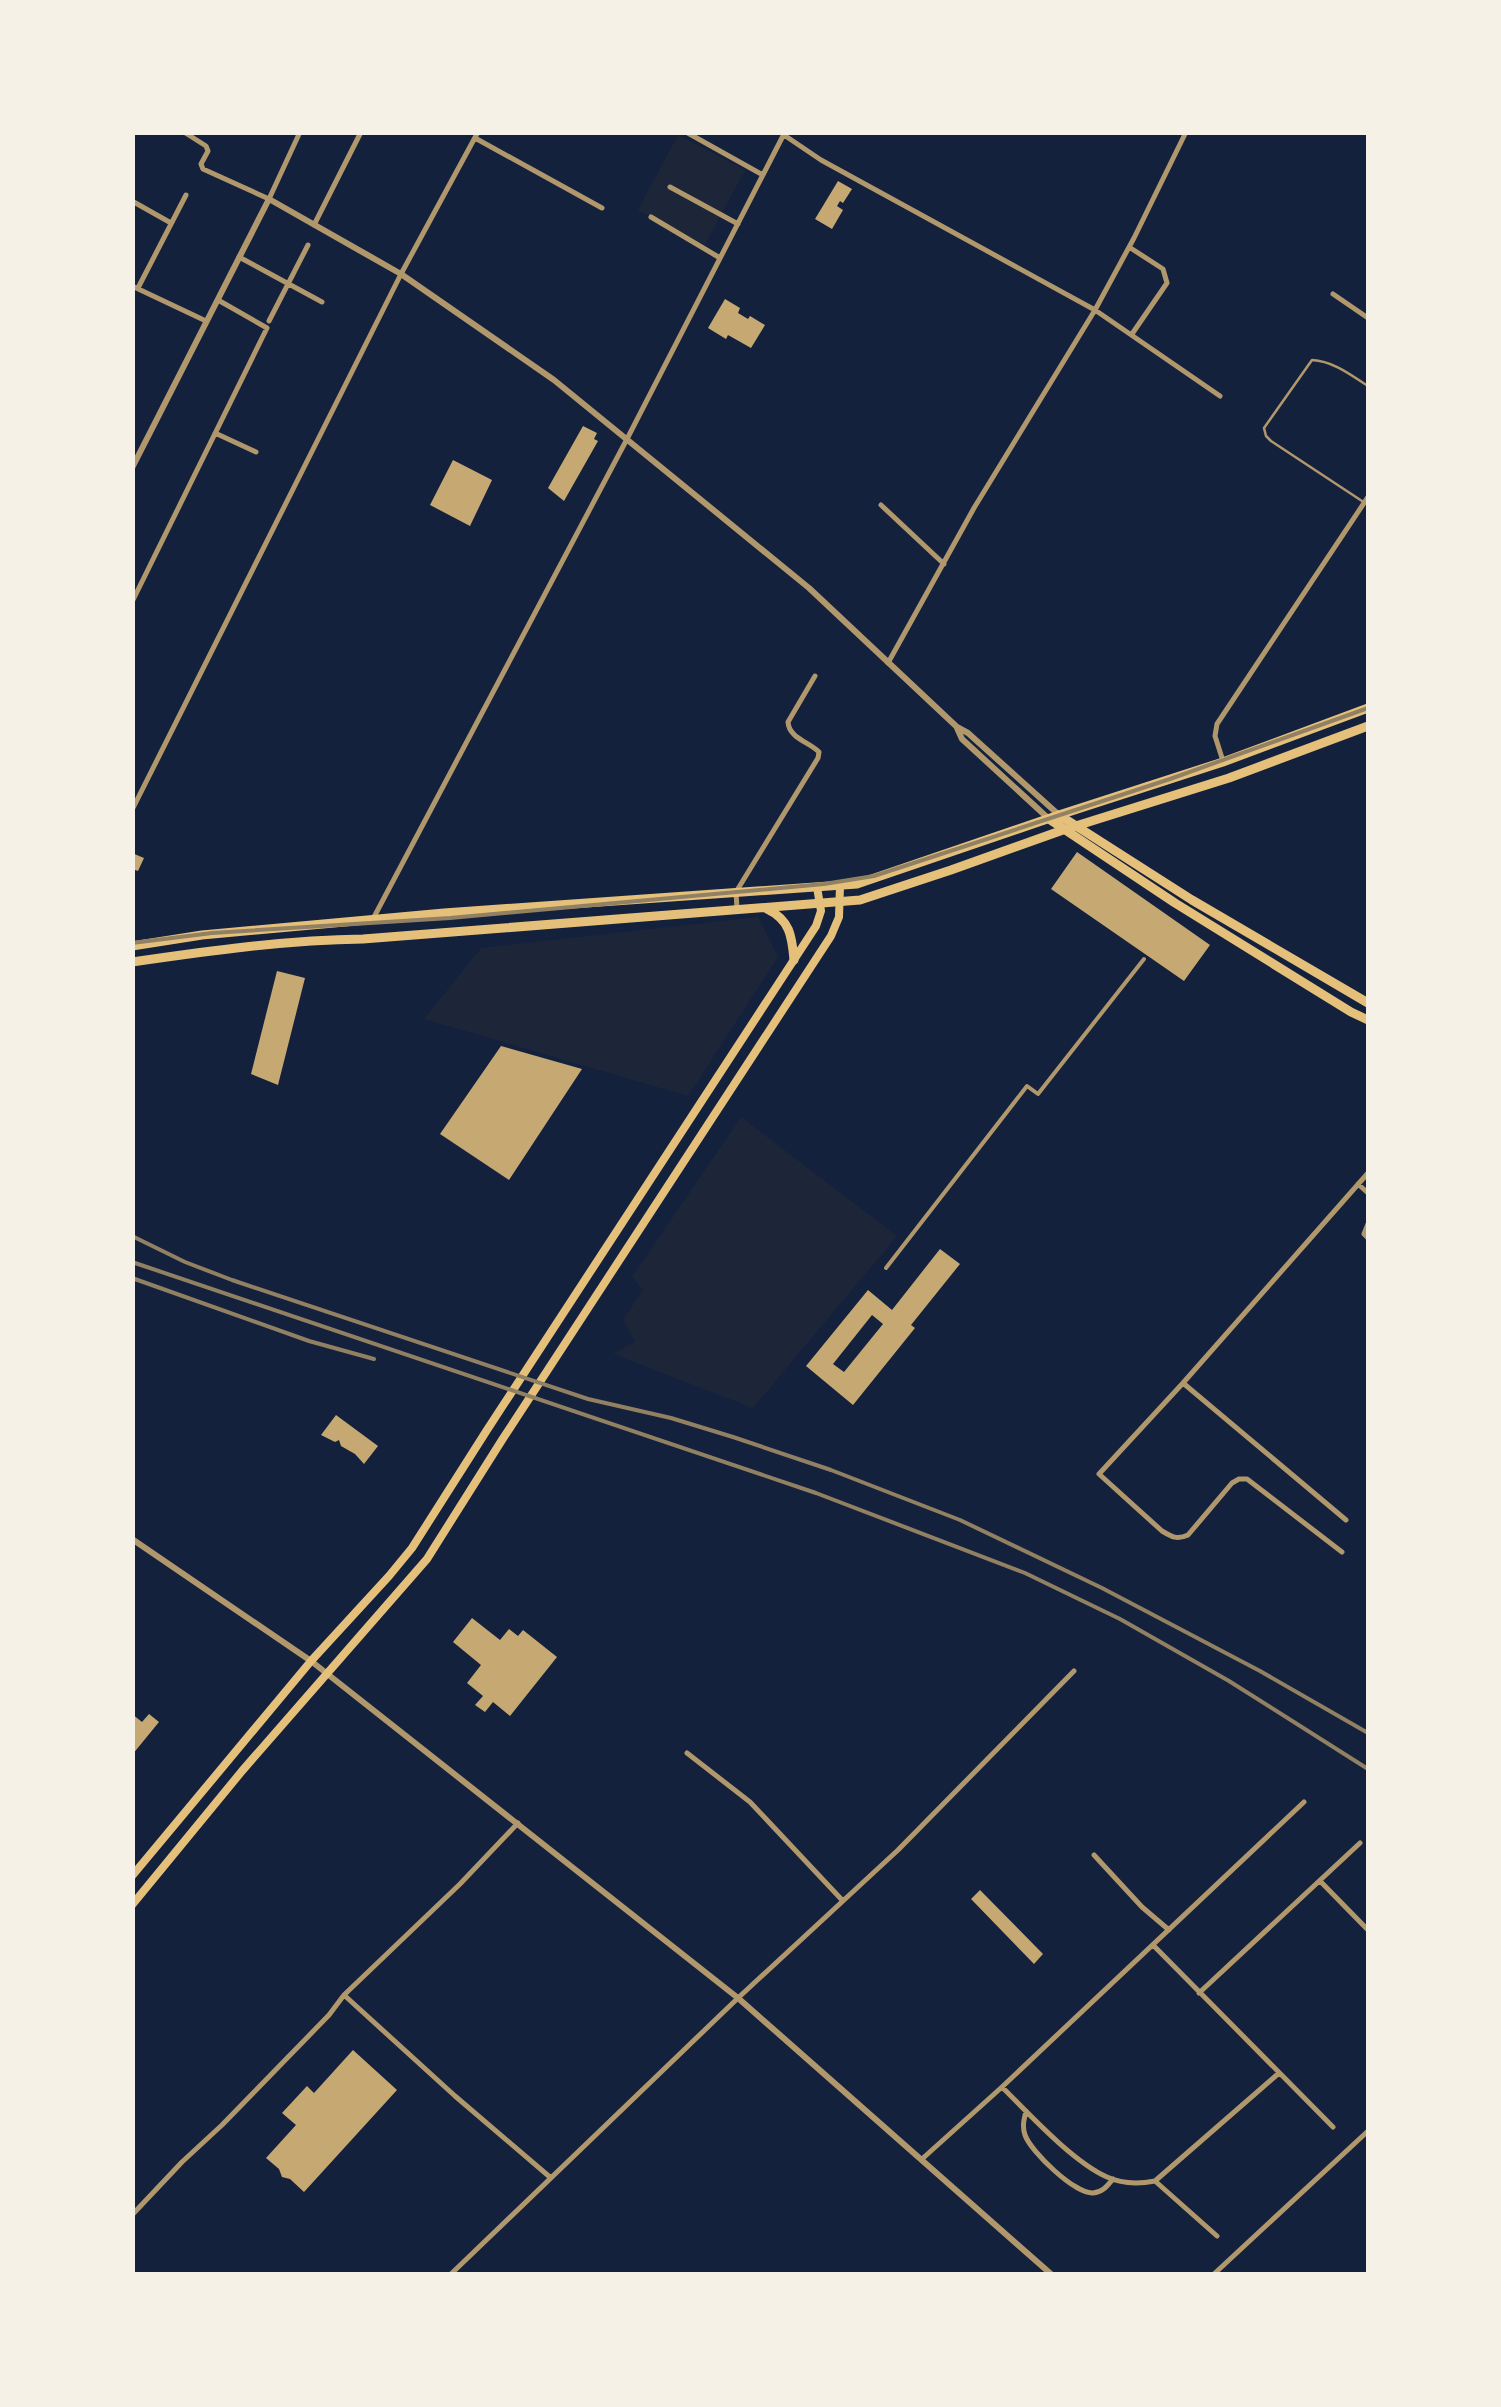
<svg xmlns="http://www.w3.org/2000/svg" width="1501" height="2407" viewBox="0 0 1501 2407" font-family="'Nunito Sans',sans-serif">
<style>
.green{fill:#1d2539}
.building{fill:#c6a872;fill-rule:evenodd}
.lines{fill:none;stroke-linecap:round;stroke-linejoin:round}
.service{stroke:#b1986c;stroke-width:2.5}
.pedestrian{stroke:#b1986c;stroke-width:4}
.minor{stroke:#b1986c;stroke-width:5}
.tertiary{stroke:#b1986c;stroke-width:6}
.secondary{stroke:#e5c07b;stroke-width:8}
.primary{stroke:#e5c07b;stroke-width:9}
.trunk{stroke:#e5c07b;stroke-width:9}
.rail{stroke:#918062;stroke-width:4}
</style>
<rect width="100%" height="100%" fill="#14213d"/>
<path class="green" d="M678,135L745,170L705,245L638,210Z
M758,917L778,957L688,1096L424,1019L481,948Z
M741,1117L897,1236L753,1408L613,1354L635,1342L623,1320L643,1290L632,1277Z"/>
<path class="building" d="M838,181L852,189L843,203L840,201L837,206L843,210L832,229L815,219Z
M725,299L740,308L738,313L748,319L750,316L765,325L751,348L728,335L726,339L708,328Z
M583,426L597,433L594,439L598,441L564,501L548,488Z
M453,460L492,480L470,526L430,505Z
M1077,852L1210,945L1184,981L1051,889Z
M132,853L144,858L138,871L132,869Z
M277,971L305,978L278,1085L251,1074Z
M501,1046L582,1069L509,1180L440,1134Z
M940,1249L960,1264L911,1325L915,1328L853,1405L806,1366L868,1290L892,1310ZM872,1315L883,1324L844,1372L833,1364Z
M336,1415L378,1446L364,1464L355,1454L341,1446L339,1440L335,1442L321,1435Z
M472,1618L500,1640L509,1629L518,1636L523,1630L557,1657L510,1716L493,1702L485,1712L475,1705L483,1696L467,1683L481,1665L453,1642Z
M132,1714L142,1722L149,1714L159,1722L132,1755Z
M980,1890L1043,1954L1034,1964L971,1899Z
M353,2050L397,2090L304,2192L290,2179L282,2177L279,2169L266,2158L296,2125L282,2113L307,2086L314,2093Z"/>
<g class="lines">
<path class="service" d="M1365,503L1271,441L1266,436L1264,428L1312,360C1333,361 1351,375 1368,386"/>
<path class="pedestrian" d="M886,1268L1027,1086L1038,1094L1144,959"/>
<path class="minor" d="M184,132L206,146L208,151L201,164L203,169L269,199L300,132
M686,132L763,175
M784,135L821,160L1095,310L1220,396
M475,138L602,208
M670,187L738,224
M132,201L171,223
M651,217L720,258
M314,225L361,132
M1129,247L1163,269L1167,283L1132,334
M239,257L322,302
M132,286L206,321
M138,288L186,195
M1333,294L1368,318
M269,321L308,245
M215,433L256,452
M881,505L944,564
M132,602L267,328L218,300
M888,663L974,508L1095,310L1134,238L1186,132
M1223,761L1215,736L1217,724L1368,497
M132,810L401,274L478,132
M737,909L736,892L818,758L819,752C809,742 789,738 788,722L815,676
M374,917L627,439L785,132
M1358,1184L1368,1193
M1368,1224L1364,1234L1368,1238
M1183,1383L1346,1520
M1342,1552L1247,1479H1239L1232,1483L1188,1535C1177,1540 1172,1537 1162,1531L1099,1474L1183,1383L1368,1173
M687,1753L750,1802L843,1901
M1094,1855L1142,1907L1169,1930
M1320,1881L1368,1930
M1153,1945L1333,2127
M1199,1993L1360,1843
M344,1995L455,2096L551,2178
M1002,2087C1029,2114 1073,2162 1107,2177C1122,2184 1139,2184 1155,2181L1279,2073
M1026,2111C1024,2119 1022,2127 1025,2135C1031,2152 1075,2194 1093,2193C1103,2192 1107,2186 1113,2179
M922,2159L1002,2087L1304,1802
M1155,2181L1217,2236
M132,2215L182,2162L222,2125L329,2015L344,1995L460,1884L518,1823
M451,2274L738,1998L898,1850L1074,1671
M1214,2274L1368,2131"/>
<path class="tertiary" d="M132,468L269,199L401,274L554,380L809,588L957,727L968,733L1059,815
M957,728L962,739L1049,819
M132,1539L311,1661L738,1998L1051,2274"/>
<path class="secondary" d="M132,1876L311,1661L389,1576L412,1548L487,1430L816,926L821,911L817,887
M132,1905L242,1771L427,1559L502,1440L831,936L839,917L840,886"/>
<path class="primary" d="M1059,815L1192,900L1368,1003
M1049,819L1175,903L1351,1012L1368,1020"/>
<path class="trunk" d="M767,909C790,920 792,936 794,960
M132,946L202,935L444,913L857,884L1059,815L1223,762L1368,708
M132,962C208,951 286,940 363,939L860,900L951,870L1063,830L1229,778L1368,726"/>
<path class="rail" d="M132,943L212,933L450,918L824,884L874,876L1170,779L1368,708
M132,1236L185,1262L232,1280L588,1399L671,1418L733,1437L831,1470L960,1520L1102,1588L1260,1671L1368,1733
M132,1262L816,1493L1025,1573L1120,1619L1229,1681L1368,1769
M132,1278L309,1341L374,1359"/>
</g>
<rect width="1501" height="2407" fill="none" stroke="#f6f1e7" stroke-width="270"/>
</svg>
